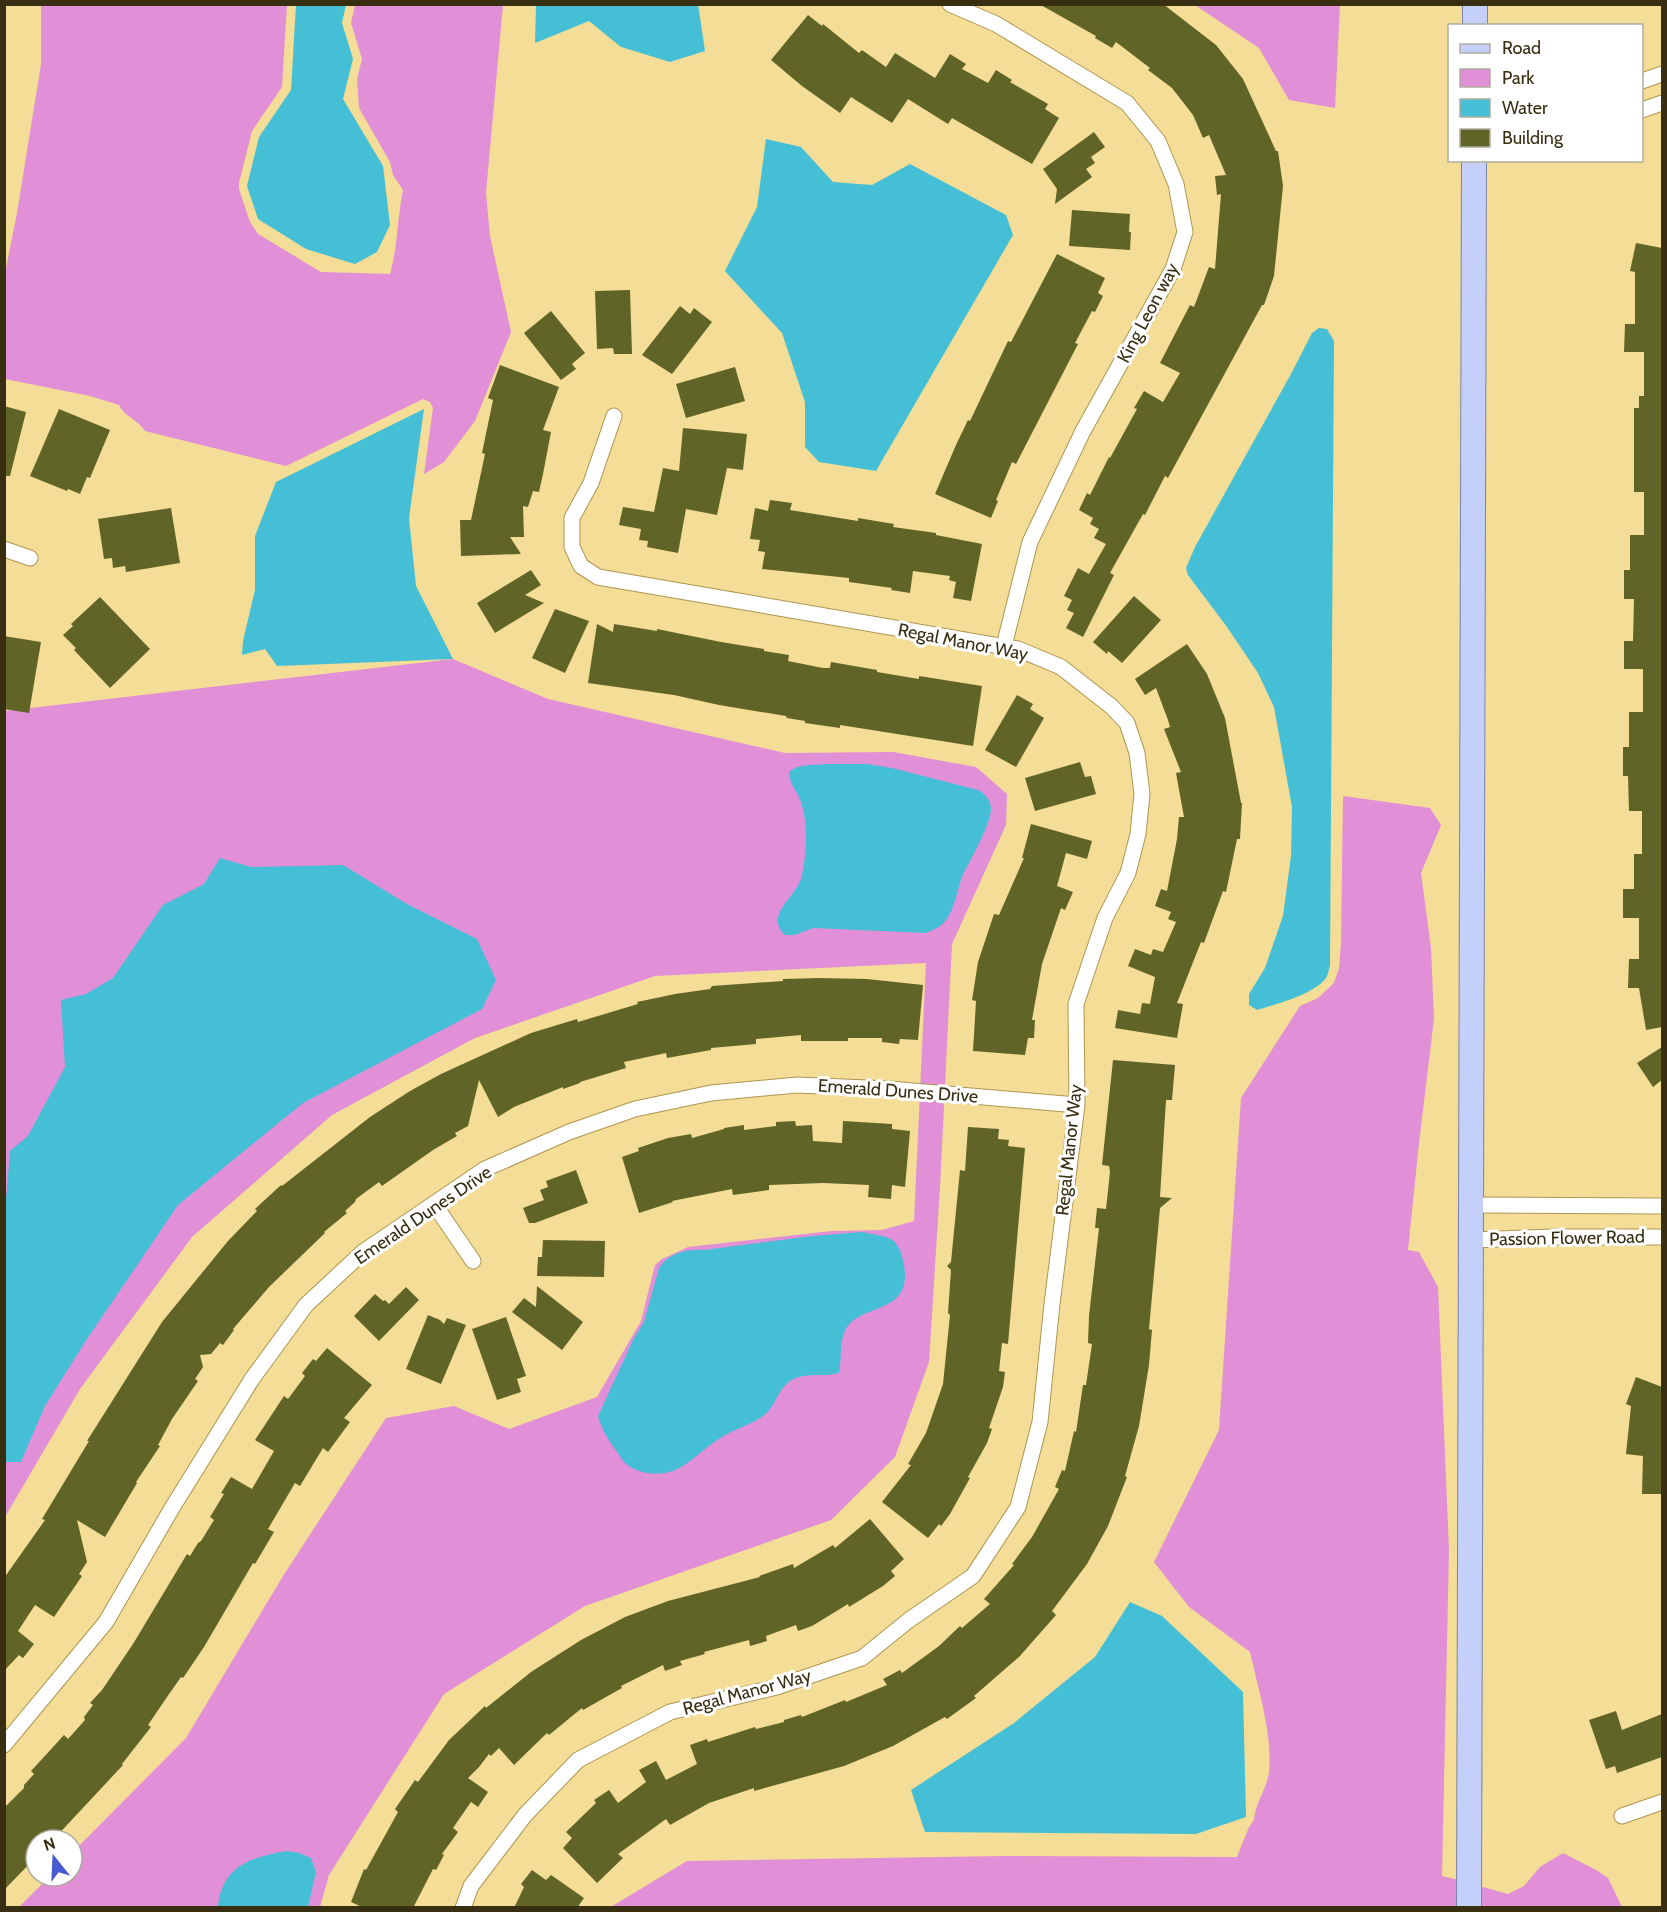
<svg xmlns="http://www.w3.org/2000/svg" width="1667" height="1912" viewBox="0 0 1667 1912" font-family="Cabin,sans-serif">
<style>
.green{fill:#e18fd6}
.water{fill:#44bfd5}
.building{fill:#616427}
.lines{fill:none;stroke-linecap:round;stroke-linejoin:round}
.minor-casing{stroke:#ad9651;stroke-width:17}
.primary-casing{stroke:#7a84a7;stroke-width:26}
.minor{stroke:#fff;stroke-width:15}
.primary{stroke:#c4d0fa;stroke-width:24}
.labels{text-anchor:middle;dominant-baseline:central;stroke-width:6;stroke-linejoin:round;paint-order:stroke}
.street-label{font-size:18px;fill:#382f12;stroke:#fff}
</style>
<rect width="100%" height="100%" fill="#f4dd96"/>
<path class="green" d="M41,5H287L282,87L252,131L239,183V189L250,222L258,234L321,272L390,274C398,246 397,219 403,190L393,175L390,162L359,108L357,79L362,59L351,23L355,5H503L486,193L490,236L511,332L475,421L444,462L424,474L433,408L430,402L423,399L286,466L145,431C138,420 124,416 119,405L90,396L5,379V273L17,213L41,64Z
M1195,5H1340L1335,108L1289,100L1259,48Z
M453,659L548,699L785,753L893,752L976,767L1007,794L1006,825L952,944L940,1187L929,1362L895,1457L831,1520L585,1606L444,1694L329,1875L320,1907H19L50,1876H72V1853L186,1738L283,1576L386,1418L454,1406L509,1429L597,1397L641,1321L655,1265L662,1259L688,1247L832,1231L882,1230L914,1221L926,963L655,976L475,1038L332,1115L192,1237L80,1389L5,1517V711Z
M1343,796L1430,808L1441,825L1421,873L1431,948L1434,1019L1419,1143L1408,1250L1419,1252L1438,1287L1449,1550L1442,1876L1459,1880V1907L609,1908L687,1861L1005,1856L1237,1857L1249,1827L1254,1820C1255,1803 1267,1789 1269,1772C1273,1736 1258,1688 1250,1652L1189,1607L1154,1562L1219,1430L1241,1098L1300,1006L1318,998L1334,983L1339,968L1341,942Z
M1563,1853L1598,1871L1608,1878L1622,1907L1479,1908V1886L1508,1894L1524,1886L1540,1867Z"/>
<path class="water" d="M698,4L705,51L670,62L621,47L589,21L535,43L536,5Z
M296,5H346L342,23L353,59L343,99L383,166L390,225L377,252L355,264L306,249L258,219L247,186L259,137L291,90Z
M766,139L801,147L833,182L872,185L910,164L1006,215L1013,235L876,471L819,462L805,447V402L782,333L725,271L757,207Z
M1319,328L1327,329L1334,341L1330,965C1329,969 1328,975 1326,978C1313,995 1276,1004 1257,1010L1249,1005V994L1265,968L1283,916L1291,856L1292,807L1274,707L1258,673L1227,627L1188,575L1186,568L1195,547L1291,374L1312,333Z
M424,409L409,518L416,586L453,659L277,666L265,649L242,655L243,641L255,590V536L276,482Z
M826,764H867L892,768L978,790C985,794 990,799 991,808C991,826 970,859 962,877C957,891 955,908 946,920C941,927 933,930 926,933L813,928L795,935H785C763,914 798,897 802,875C807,850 809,822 799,797C795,789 789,782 789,772C799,763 812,766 826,764Z
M220,858L251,867L343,865L407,904L477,939L496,980L482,1009L303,1103L178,1205L87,1339L45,1406L21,1462H5L4,1224L10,1151L28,1136L65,1067L61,1000L86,994L113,978L163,905L204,884Z
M862,1232C887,1238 898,1233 904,1265C913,1317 858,1302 845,1331C839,1343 842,1360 839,1373C823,1378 805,1371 790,1381C777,1390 776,1407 763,1416C750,1425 735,1429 722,1437C706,1446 689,1465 673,1471C658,1476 637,1474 625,1463C621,1459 618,1452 614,1448C607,1437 601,1428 598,1416L633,1340L644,1322L659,1268C669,1253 686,1249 704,1250L813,1236Z
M1130,1602L1162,1616L1243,1692L1246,1817L1196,1834L925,1832L911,1790L1014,1723L1095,1657Z
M287,1851L299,1853L311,1858L316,1872L308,1907H218C222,1866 251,1857 287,1851Z"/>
<path class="building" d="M1039,4H1163L1216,45L1243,79L1276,151H1278L1283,186L1274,276L1264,305H1262L1168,478L1165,476L1145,515L1143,514L1110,573L1114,575L1083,637L1066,628L1074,613L1067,610L1072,600L1064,596L1078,568L1089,574L1106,544L1094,538L1099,529L1090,524L1093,518L1079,510L1087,493L1090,495L1109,457L1110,458L1137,409L1134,408L1144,391L1163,402L1180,373L1160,363L1190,305L1194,307L1209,267L1215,269L1221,194L1217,195L1215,176L1226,175L1209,135L1203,138L1193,115L1172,88L1148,70L1150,68L1116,42L1112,48L1095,38L1096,36Z
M808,15L822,26L823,24L859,53L862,50L886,67L895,53L935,78L950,54L966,64L962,69L988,83L996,70L1012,80L1010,82L1048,104L1045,109L1059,118L1032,164L952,118L948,124L908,99L892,123L851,97L840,113L802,86L771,60Z
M1094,132L1105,147L1091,157L1095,163L1086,169L1092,177L1055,204L1057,189L1043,169Z
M1072,210L1130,214L1129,232H1131L1130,250L1069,246Z
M1636,243L1662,248V1027L1646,1030L1639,988H1628L1629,959H1639V918H1623V889H1634V854H1642V811H1629L1628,776H1623V747H1629V712H1643V669H1624V641H1633L1634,599H1624V570H1630V535H1644V492H1634V408H1639V396H1644V352H1624L1625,324H1635V272L1630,271Z
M1057,254L1105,278L1098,293L1103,296L1095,312L1092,311L1075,343L1078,344L1016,464L1012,462L996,500L998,501L991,518L935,494L956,445L968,420L970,421L1008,341L1011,342Z
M630,290L632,354H614L613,348L597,349L595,291Z
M680,306L690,314L694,308L712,322L672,374L642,355Z
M551,311L585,353L572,364L576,369L561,380L524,333Z
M500,365L559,387L543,430L551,432L543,474L539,492L533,491L528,507L523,506L524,537H510L521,554L461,556L460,520H471L485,454L482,453L493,400L488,398Z
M735,367L745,401L686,418L676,384Z
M4,406L26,412L10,476H4Z
M59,409L110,430L90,478L87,477L80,494L68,489L67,491L30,476Z
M683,428L747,434L743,470L727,468L717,515L686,509L678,553L647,547L648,541L639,540L641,529L619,525L623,507L654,512L663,468L679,471Z
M770,500L792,503L790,510L858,521V518L894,524L893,527L936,533V535L982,544L971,601L953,598L956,582L949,580L950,576L913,571L910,593L891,590L892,588L849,582V578L762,569L765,552L758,551L760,540L750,539L755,508L768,511Z
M171,508L180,563L126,572L125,566L113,568L112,558L104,559L98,519Z
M531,570L541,585L525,595L544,603L495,633L477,603Z
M1134,596L1161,620L1122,663L1108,651L1107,654L1093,642Z
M100,597L150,649L110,688L74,650L76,648L63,635L73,626L71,624Z
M555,609L589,621L565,673L532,658Z
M597,624L613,632L614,624L657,631V629L721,642L764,649V651L789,655L788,661L823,668H830L831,662L877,670V672L919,679V676L982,686L973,746L840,725V728L805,723V721L787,718L786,716L719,705L674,695L588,683Z
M4,636L41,642L29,713L4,709Z
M1187,644L1207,674L1225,718L1241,803H1242L1240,839H1237L1226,892L1223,891L1204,943L1201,942L1177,1003L1183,1004L1177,1038L1115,1028L1118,1010L1140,1014L1142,1003L1150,1004L1155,977L1128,966L1135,949L1151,955L1153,949L1163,952L1176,922L1168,919L1171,912L1155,906L1161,889L1167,891L1177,839L1179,817H1184L1176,773L1181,772L1164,729L1170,727L1168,720L1156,688L1145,695L1135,679Z
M1017,695L1033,704L1030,709L1044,718L1016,767L985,750Z
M1080,762L1085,777L1091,776L1096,794L1035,811L1025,778Z
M1031,824L1092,841L1087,859L1066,853L1057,886L1073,892L1065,910L1061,908L1042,964L1032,1020H1035L1034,1038H1028L1025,1055L973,1051L976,1001L972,1000L978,962L994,914L999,915L1024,858H1022Z
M819,978L867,979L923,985L918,1040L900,1039L899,1044L882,1042V1038H848V1041H801V1035L756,1039V1044L711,1048V1050L667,1058L666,1053L624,1062L626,1068L580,1082V1083L563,1089V1087L514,1107L498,1117L479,1080L468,1126L455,1133L457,1136L433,1150L382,1186L379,1182L356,1199L355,1202L345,1211L347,1213L324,1232L325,1233L269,1287L233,1329L234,1330L223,1345L220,1343L211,1354L200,1355L203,1367L195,1379L198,1381L172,1419L158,1445L160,1446L136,1482L137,1483L105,1537L77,1520L87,1562L79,1574L82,1576L54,1617L35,1605L18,1631L34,1644L23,1658L19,1655L4,1671V1578L45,1520L42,1519L89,1441H87L162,1322L228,1241L257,1211L255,1209L281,1185L282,1186L370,1117L410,1091L441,1074L531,1033L577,1019L578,1022L638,1004L637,1002L675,994L710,989L712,986L783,981V979Z
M1662,1047V1080L1653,1087L1637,1063Z
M1113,1060L1175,1065L1172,1100H1166L1160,1197L1172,1198L1160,1208L1149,1329L1152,1330L1149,1365L1139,1426L1125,1476L1127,1477L1108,1526L1087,1564L1052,1611L1056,1615L1019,1657L974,1696L976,1698L947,1719L945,1717L893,1746L844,1766L754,1791V1788L709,1803L670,1825L666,1819L618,1854L623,1858L597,1883L563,1848L572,1838L566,1832L596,1803L594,1800L609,1790L618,1803L646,1782L639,1770L656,1761L666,1780L697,1764L690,1745L707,1739L708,1742L755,1727L756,1729L784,1722V1720L801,1715L802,1717L845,1700L846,1702L887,1685L883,1679L900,1670L902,1673L939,1646L960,1626L962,1628L990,1604L984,1599L1014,1565L1012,1564L1032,1537L1059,1489L1055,1487L1062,1470L1065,1471L1074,1431L1076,1432L1083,1385H1086L1092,1344L1088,1343L1089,1316L1099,1228H1095L1097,1208L1106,1209L1110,1172L1109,1166L1102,1165Z
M795,1121L796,1126L812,1125L813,1141L842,1143L843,1121L892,1124V1129L910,1131L905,1187L892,1185L891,1199L868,1197L869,1185L823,1183L769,1185V1190L733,1195L732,1189L672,1201L673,1202L639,1213L622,1157L639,1151L638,1148L668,1138L691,1134L692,1138L724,1129V1128L744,1125V1130L776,1126V1122Z
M968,1127L999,1129L998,1139L1009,1140L1008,1146L1025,1148L1008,1344L1002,1343L999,1371L1005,1372L1003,1387L989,1428L992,1429L987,1443L968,1477L970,1478L950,1514L941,1526L939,1524L928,1538L882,1502L911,1465L908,1464L926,1433L943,1384L950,1315L948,1313L951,1270L947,1266L951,1262L960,1170L965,1171Z
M576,1170L588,1203L535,1223H529L523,1208L544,1200L540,1190L548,1187L546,1181Z
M543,1240L605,1241L604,1277L537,1276L538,1257H542Z
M537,1286L583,1322L562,1350L512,1312L524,1298L536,1307Z
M406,1287L419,1300L379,1341L354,1316L375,1294L383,1301L385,1300L389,1304Z
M428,1315L440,1320L444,1324L447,1318L466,1325L441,1384L406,1369Z
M506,1317L526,1376L517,1379L521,1392L497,1400L472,1329Z
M327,1348L372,1385L344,1418L350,1422L328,1452L323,1448L300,1486L295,1483L268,1529L274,1532L255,1564L253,1563L204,1647L183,1678L181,1677L167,1697L148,1725L151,1727L122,1764L123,1765L53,1840H36V1857L4,1890V1808L24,1788V1785L34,1774L31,1771L43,1758L64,1735L68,1739L85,1720L84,1717L93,1705L90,1703L102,1690L133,1644L187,1554L190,1556L198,1543L201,1541L214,1520L210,1517L224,1494L221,1493L231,1477L252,1489L274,1451L255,1440L284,1396L288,1399L305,1376L302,1373L313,1359L316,1361Z
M1636,1377L1662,1387V1494H1642L1643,1456L1626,1454L1631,1406L1626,1404Z
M870,1519L904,1559L891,1571L895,1576L883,1586L849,1607L848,1604L812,1626L798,1631L796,1625L766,1636L767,1641L750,1646L749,1640L704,1652L705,1654L680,1661L682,1665L665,1671L663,1665L621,1686L622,1688L583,1710L582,1708L549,1735L547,1733L514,1765L499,1748L491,1756L489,1754L479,1767L468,1778L488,1792L478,1807L471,1802L453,1828L458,1832L442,1854L444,1855L436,1870L433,1869L413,1908H364L351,1902L364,1869L366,1870L398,1812L395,1809L415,1780L418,1782L449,1740L485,1706L486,1708L531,1672L581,1640L625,1617L668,1601L760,1577L759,1576L793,1564L794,1568L833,1545L835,1548Z
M1616,1711L1622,1730L1662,1714V1757L1617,1773L1615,1766L1606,1769L1589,1720Z
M532,1870L546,1880L551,1875L584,1898L577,1908H514L524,1887L521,1884Z"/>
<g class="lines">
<g class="minor-casing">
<path id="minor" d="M950,4L996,24L1127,103L1158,141L1176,184L1185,232L1173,269L1083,431L1030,542L1004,646
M1642,81L1662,74
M1642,110L1662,103
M4,549L30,558
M434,1204L473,1261
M1472,1205L1662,1206
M1471,1240L1554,1237H1662
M4,1745L106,1622L172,1508L252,1379L306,1305L363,1252L485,1169L569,1132L635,1109L711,1093L797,1085L890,1089L1077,1105
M1622,1816L1662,1802
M463,1908L471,1886L525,1815L578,1760L670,1712L777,1687L862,1658L909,1620L973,1576L1018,1507L1040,1422L1052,1304L1077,1105L1076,1004L1105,918L1128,873L1138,834L1142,794L1137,753L1127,723L1112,707L1061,667L1018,649L598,577L581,566L572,547V518L591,483L614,416"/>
</g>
<g class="primary-casing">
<path id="primary" d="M1475,26V4
M1469,1908L1474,160"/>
</g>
<use href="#minor" class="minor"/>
<use href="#primary" class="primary"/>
</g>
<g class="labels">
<g class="street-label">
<text transform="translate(1148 313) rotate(-62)">King Leon way</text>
<text transform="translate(963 642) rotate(11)">Regal Manor Way</text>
<text transform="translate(898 1091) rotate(4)">Emerald Dunes Drive</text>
<text transform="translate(1069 1150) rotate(-84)">Regal Manor Way</text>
<text transform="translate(423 1215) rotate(-34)">Emerald Dunes Drive</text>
<text transform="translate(1567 1238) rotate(-1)">Passion Flower Road</text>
<text transform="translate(747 1692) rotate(-15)">Regal Manor Way</text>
</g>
</g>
<rect width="1667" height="1912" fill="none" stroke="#382f12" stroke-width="12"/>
<rect x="1448" y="24" width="195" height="138" fill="#ffffff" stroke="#afaca0" stroke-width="1.5"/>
<rect x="1460" y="44" width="30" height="9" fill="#c4d0fa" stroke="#afaca0" stroke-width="1.5"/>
<text x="1502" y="54" font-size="18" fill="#382f12">Road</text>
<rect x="1460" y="69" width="30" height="18" fill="#e18fd6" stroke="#afaca0" stroke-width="1.5"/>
<text x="1502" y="84" font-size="18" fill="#382f12">Park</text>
<rect x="1460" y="99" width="30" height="18" fill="#44bfd5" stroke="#afaca0" stroke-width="1.5"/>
<text x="1502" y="114" font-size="18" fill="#382f12">Water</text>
<rect x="1460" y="129" width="30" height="18" fill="#616427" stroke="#afaca0" stroke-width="1.5"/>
<text x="1502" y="144" font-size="18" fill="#382f12">Building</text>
<g transform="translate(54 1858) rotate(342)"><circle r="28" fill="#ffffff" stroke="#afaca0" stroke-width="1.5"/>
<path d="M0-4.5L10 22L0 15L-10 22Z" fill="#485bd0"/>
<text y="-9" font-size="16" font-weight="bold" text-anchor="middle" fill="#382f12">N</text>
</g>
</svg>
